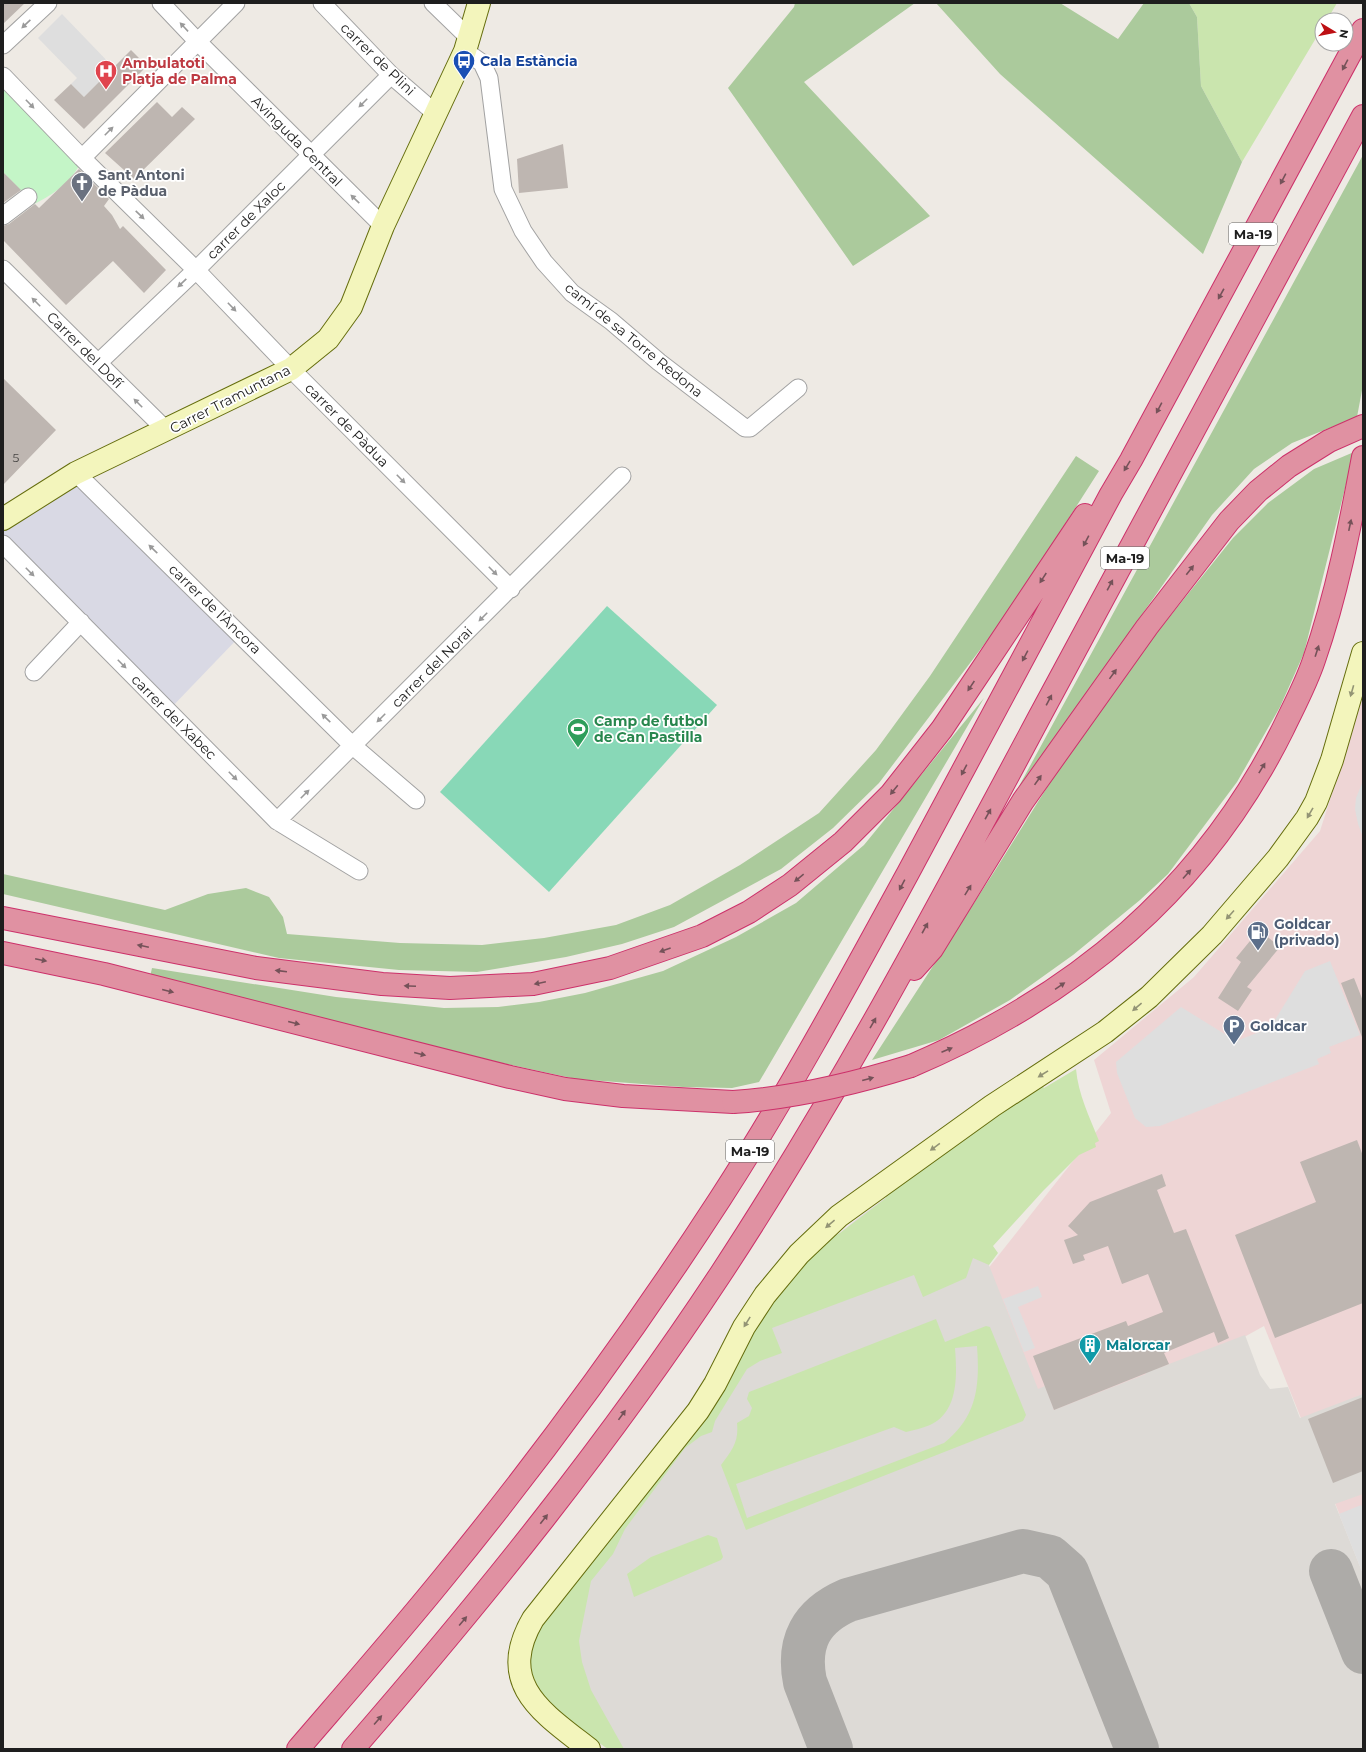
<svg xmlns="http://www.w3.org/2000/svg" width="1366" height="1752" viewBox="0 0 1366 1752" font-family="Montserrat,sans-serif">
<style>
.commercial{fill:#eed5d5}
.airport{fill:#dddad6}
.grass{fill:#cae5ae;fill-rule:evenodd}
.forest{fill:#abca9c}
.park{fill:#c4f5c7}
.pitch{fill:#88d8b7}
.parking{fill:#dedede}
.plaza{fill:#d9d9e4}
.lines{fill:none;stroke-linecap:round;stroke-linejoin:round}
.taxiway{stroke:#adaba8;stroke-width:44}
.building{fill:#beb6b1}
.street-casing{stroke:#a2a2a2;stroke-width:19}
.secondary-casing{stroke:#656d0d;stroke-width:24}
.highway-casing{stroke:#cc316a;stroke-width:24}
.street{stroke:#fff;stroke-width:17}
.secondary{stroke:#f3f5bc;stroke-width:22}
.highway{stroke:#e091a2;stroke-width:22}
.highway-bridge-casing{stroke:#cc316a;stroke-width:24;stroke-linecap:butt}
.highway-bridge{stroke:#e091a2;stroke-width:22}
.oneway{fill:#9a9a9a}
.oneway2{fill:#755259}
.oneway3{fill:#939475}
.labels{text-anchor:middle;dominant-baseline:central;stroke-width:3.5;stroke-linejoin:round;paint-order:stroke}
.number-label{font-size:12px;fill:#464443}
.shield{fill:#fff;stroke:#626262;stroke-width:1}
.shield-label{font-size:13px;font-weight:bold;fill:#1e1e1e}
.street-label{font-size:14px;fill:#1e1e1e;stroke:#fff}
.transit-label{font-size:14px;font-weight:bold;fill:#164399;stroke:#fff;text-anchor:start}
.health-label{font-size:14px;font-weight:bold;fill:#be3a42;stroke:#fff;text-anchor:start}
.worship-label{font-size:14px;font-weight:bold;fill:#5b616d;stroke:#fff;text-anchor:start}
.leisure-label{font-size:14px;font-weight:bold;fill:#27864d;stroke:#fff;text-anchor:start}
.service-label{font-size:14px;font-weight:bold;fill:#4e5e75;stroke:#fff;text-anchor:start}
.culture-label{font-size:14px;font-weight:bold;fill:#0d838f;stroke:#fff;text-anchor:start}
</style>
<rect width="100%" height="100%" fill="#eeeae4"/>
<path class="commercial" d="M1363,696V1573L1264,1326L1039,1451L983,1275L1111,1113L1094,1060L1194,977L1320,831Z"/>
<path class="airport" d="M945,1154L1038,1389L1045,1386L1054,1410L1146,1374L1132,1335L1141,1331L1156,1369L1245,1335L1260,1375L1270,1389L1288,1387L1300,1418L1363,1394V1494L1335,1504L1363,1574V1749H616L539,1642L823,1247L857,1219Z"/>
<path class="grass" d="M1189,3H1337L1327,20H1322V28L1242,162L1201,86L1197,17Z
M1076,1069C1078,1094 1090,1118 1099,1141L1095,1143L1096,1147L1079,1155L1043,1191L993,1246L998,1253L989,1265L973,1258L966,1278L923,1297L914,1275L772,1328L782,1353L760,1361L747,1369L715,1421L712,1432L701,1436L685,1448L625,1529L613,1554L591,1581L579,1641L582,1662L591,1690L624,1749C620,1749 613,1750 609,1749C601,1746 587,1732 579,1727C548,1704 520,1682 535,1639C538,1631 544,1622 548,1615L773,1298L825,1241L840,1233L886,1198L884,1193L1041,1084L1044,1088Z
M936,1319L945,1342L986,1326L990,1327L1026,1415L1023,1421L746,1530L721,1465C732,1450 739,1442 737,1423L749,1416L752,1408L747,1399L749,1392ZM977,1346C980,1386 977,1417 944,1443L747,1518L736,1484L894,1427L906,1432C914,1430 923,1428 930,1425C959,1412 957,1374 955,1348Z
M708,1535L717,1538L723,1557L721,1560L634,1597L627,1574L651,1557Z"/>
<path class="forest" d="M795,3H915L804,82L930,216L853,266L728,88L794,7Z
M936,3H1060L1118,39L1144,3H1189L1197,17L1201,86L1242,162L1203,254L1000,74Z
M1363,155V385L1357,417L1292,443L1254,469L1212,515L1012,799Z
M1354,452L1304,653L1280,707L1237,782L1168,874L1140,900L1073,955L1010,1000L939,1040L872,1060L996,869L1076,741L1155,635L1233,538L1268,503L1314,469Z
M1076,456L1099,471L1008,613L879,783L833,828L781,869L674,927L622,944L566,957L477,972L399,970L279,958L3,894V874L165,910L208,894L246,888L269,897L283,917L287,934L400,943L482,945L544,938L616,925L670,905L740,865L819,813L876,750L930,676Z
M984,698L759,1082L732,1088L683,1087L576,1079L465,1055L150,977L152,968L336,997L444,1008L498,1007L539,1002L585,993L663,971L736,937L796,903L864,845Z"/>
<path class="park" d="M3,76L82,158C75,180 53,195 34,204L3,172Z"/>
<path class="pitch" d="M607,606L717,705L549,892L440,792Z"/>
<path class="parking" d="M62,14L114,68L84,97L71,84L77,78L38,38Z
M1363,781V837L1358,824L1355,809L1356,798Z
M1330,961L1360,1035L1329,1047L1331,1053L1317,1059L1319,1064L1160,1126L1146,1127L1135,1118L1117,1073L1116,1062L1181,1007L1236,1041L1270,1028L1305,971Z
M1038,1286L1042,1297L1018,1307L1035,1348L1024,1352L1003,1299Z
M1361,1505L1363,1509V1574L1339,1514Z"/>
<path class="plaza" d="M76,473L241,635L168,711L3,544V519Z"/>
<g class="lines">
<path class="taxiway" d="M1331,1571L1363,1652
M831,1749L805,1682C797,1642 811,1616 848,1600L1023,1551L1050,1557L1067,1572L1137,1749"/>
</g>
<path class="building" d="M3,3H25L3,24Z
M131,50L147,66L84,129L54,100L71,84L84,97Z
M157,102L172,117L182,107L195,119L134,179L105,153Z
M563,144L568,188L519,193L517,159Z
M79,169L109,199L104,206L112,215L120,229L123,226L166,270L144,293L113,261L66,305L3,240V226L9,224L35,204L39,208Z
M3,172L21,190L3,203Z
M3,378L56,430L3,485Z
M1259,930L1280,947L1247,987L1252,990L1238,1011L1218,998L1241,962L1236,958Z
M1354,978L1363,1001L1362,1037L1341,983Z
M1357,1140L1363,1156V1303L1275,1338L1235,1235L1316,1202L1300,1162Z
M1162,1174L1166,1186L1157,1190L1174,1233L1186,1229L1229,1338L1218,1343L1214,1332L1164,1353L1169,1364L1054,1410L1033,1356L1126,1321L1128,1326L1163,1312L1148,1274L1122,1284L1108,1246L1083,1255L1085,1260L1073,1264L1064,1240L1078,1235L1068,1226L1090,1202Z
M1363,1397V1471L1333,1483L1308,1419Z"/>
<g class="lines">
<g class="street-casing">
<path id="street" d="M161,3L198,42L383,226
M322,3L391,75L435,113
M433,3L468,37
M3,45L48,3
M465,51L482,63L489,78L503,189L523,231L544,262L572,293L611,321L659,362L745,428H750L798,388
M3,76L82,158L196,270L291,369L511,589
M82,158L236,3
M3,216L28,197
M3,269L166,430
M98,363L196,270L391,75
M76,473L353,746L416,800
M3,544L277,821L359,871
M34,672L81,622
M277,821L622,476"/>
</g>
<g class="secondary-casing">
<path id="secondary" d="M3,519L76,473L291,369L328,339L351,307L383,226L465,51L479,3
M589,1749C543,1713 495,1684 533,1619L698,1411L715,1384L744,1327L765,1295L799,1254L839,1216L992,1106L1105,1032L1149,997L1212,935L1278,858L1307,818L1316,802L1332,760L1363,653"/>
</g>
<g class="highway-casing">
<path id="highway" d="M3,918L256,968L382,984L450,988L533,984L610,968L702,936L749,912L790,885L843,842L891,794L942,729L1085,515
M3,953L104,974L510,1077L565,1089L623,1096L733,1102
M914,969L932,949L1023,801L1147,627L1229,521L1258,491L1289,466L1329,441L1363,426
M911,1066C1075,996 1203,890 1283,729C1294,706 1306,684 1314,660C1337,594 1350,526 1363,457
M298,1749C347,1692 397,1635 444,1577C543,1456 635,1330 720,1199C788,1094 848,983 908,873C976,747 1043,620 1111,494L1131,460L1363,30
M353,1749C484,1598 610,1442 720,1275C839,1094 940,903 1042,712C1149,513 1256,314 1363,116"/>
</g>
<use href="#street" class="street"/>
<use href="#secondary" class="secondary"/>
<use href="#highway" class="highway"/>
<g class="highway-bridge-casing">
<path id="highway-bridge" d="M733,1102C795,1098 853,1084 911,1066"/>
</g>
<use href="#highway-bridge" class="highway-bridge"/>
</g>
<defs><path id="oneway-solid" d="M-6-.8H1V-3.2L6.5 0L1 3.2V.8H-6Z"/></defs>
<g class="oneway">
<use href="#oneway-solid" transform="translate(26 24) rotate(137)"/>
<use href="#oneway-solid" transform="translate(184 27) rotate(-133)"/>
<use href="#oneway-solid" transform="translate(363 103) rotate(135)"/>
<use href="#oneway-solid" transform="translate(30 104) rotate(46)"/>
<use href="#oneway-solid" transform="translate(109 131) rotate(-45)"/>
<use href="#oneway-solid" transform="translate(355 199) rotate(-136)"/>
<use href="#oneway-solid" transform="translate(140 215) rotate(44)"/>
<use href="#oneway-solid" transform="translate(182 283) rotate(136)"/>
<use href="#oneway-solid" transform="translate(36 302) rotate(-135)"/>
<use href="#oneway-solid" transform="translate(232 307) rotate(46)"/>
<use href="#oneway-solid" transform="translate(138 403) rotate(-135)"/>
<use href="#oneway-solid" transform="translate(401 479) rotate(45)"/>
<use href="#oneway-solid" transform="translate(153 549) rotate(-136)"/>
<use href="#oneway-solid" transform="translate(493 571) rotate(45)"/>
<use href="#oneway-solid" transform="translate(30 572) rotate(45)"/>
<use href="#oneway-solid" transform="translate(483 617) rotate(135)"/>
<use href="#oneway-solid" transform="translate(122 664) rotate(45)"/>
<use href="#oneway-solid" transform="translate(326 718) rotate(-136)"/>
<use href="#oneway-solid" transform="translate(381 718) rotate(135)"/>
<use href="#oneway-solid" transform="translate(233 776) rotate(45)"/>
<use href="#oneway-solid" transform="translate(305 794) rotate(-45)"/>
</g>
<g class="oneway2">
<use href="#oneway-solid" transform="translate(1345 65) rotate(118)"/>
<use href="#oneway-solid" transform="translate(1283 179) rotate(118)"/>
<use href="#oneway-solid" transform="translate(1221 294) rotate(119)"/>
<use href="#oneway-solid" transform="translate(1159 408) rotate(118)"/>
<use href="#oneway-solid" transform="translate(1127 466) rotate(121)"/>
<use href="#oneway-solid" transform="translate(1350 525) rotate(-78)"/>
<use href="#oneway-solid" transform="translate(1086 541) rotate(118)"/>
<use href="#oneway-solid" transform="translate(1190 570) rotate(-52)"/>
<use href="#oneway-solid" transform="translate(1043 578) rotate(123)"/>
<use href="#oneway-solid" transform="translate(1110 585) rotate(-62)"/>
<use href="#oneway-solid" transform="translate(1317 651) rotate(-72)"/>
<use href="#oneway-solid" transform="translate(1025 656) rotate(118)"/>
<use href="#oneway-solid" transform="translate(1113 674) rotate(-54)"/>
<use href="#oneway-solid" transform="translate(971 686) rotate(124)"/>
<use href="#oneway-solid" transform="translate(1049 700) rotate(-62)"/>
<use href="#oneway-solid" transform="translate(1262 768) rotate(-58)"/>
<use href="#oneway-solid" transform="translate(964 770) rotate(118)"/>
<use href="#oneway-solid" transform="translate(1038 780) rotate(-55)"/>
<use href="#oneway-solid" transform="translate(894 790) rotate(129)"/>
<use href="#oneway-solid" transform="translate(988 814) rotate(-61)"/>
<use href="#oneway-solid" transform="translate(1187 874) rotate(-48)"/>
<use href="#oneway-solid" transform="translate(799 878) rotate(141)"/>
<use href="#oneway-solid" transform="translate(902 885) rotate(118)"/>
<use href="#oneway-solid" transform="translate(968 890) rotate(-58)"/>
<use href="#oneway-solid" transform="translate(925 928) rotate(-61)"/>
<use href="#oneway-solid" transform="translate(143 946) rotate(-168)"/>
<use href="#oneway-solid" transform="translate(665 950) rotate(160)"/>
<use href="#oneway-solid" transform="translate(41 960) rotate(12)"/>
<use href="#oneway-solid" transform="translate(281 971) rotate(-173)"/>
<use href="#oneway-solid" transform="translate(540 983) rotate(168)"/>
<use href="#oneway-solid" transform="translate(410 986) rotate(-177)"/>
<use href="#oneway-solid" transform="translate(1060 986) rotate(-34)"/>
<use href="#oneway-solid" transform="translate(168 991) rotate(14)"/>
<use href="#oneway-solid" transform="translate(294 1023) rotate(14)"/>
<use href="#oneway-solid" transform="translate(873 1023) rotate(-60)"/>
<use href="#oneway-solid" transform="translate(947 1050) rotate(-23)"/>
<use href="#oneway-solid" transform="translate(420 1054) rotate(14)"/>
<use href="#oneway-solid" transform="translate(868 1079) rotate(-15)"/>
<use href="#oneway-solid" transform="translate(622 1415) rotate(-54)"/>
<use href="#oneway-solid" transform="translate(544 1519) rotate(-52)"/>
<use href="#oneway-solid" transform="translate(463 1621) rotate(-50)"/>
<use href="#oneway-solid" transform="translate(378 1720) rotate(-49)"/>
</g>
<g class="oneway3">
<use href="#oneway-solid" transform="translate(1352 691) rotate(106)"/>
<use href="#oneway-solid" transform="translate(1310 813) rotate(120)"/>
<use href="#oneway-solid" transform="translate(1230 915) rotate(132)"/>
<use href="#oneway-solid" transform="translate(1137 1007) rotate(140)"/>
<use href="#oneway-solid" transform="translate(1043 1074) rotate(148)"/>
<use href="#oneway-solid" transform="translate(935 1147) rotate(144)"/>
<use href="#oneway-solid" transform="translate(830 1224) rotate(140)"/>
<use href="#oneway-solid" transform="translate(747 1322) rotate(122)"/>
</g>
<defs>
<g id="bus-pin" transform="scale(1.15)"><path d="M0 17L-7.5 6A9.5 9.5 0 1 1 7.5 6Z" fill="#1a4fb4" stroke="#fff"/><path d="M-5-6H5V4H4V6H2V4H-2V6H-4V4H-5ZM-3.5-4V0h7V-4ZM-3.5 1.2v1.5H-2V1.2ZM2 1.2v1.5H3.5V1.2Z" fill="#fff"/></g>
<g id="hospital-pin" transform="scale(1.15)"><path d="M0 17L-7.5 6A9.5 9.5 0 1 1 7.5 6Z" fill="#e0444e" stroke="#fff"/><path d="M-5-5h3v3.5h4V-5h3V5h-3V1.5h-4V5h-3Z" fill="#fff"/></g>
<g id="church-pin" transform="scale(1.15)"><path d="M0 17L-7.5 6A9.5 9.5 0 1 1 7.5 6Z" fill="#6b7280" stroke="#fff"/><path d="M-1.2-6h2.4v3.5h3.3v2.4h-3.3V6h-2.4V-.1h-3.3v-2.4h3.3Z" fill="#fff"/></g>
<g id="stadium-pin" transform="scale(1.15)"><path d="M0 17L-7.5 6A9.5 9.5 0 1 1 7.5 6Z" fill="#2e9e5b" stroke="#fff"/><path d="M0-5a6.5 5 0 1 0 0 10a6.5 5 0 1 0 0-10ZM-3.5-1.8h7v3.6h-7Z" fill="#fff"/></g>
<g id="fuel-pin" transform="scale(1.15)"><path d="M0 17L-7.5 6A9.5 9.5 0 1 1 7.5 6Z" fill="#5c6f8a" stroke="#fff"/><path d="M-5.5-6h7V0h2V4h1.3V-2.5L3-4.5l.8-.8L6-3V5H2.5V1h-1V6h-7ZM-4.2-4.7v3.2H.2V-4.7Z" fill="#fff"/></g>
<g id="parking-pin" transform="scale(1.15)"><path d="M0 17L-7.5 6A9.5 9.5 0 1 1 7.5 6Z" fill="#5c6f8a" stroke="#fff"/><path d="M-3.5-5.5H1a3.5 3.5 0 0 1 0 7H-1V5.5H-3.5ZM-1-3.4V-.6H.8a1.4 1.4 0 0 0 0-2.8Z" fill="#fff"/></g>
<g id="building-pin" transform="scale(1.15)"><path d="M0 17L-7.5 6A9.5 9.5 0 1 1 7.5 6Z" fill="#0f9aa8" stroke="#fff"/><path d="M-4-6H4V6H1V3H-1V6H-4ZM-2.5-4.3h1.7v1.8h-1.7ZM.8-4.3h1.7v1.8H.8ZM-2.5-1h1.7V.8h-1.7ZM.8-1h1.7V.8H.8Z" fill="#fff"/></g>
</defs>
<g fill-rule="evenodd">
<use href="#bus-pin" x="464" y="61"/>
<use href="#hospital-pin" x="106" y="71"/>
<use href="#church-pin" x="82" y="183"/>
<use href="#stadium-pin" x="578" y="729"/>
<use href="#fuel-pin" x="1258" y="932"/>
<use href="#parking-pin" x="1234" y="1026"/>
<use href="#building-pin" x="1090" y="1345"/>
</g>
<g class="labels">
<g class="number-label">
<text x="16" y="457">5</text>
</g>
<g class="shield">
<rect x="1229" y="223" width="48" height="22" rx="3"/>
<rect x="1101" y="547" width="48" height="22" rx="3"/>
<rect x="726" y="1140" width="48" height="22" rx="3"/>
</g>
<g class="shield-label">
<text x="1253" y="234">Ma-19</text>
<text x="1125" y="558">Ma-19</text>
<text x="750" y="1151">Ma-19</text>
</g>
<g class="street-label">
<text transform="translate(378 59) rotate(44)">carrer de Plini</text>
<text transform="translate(297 141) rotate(45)">Avinguda Central</text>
<text transform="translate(246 220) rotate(-45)">carrer de Xaloc</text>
<text transform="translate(634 340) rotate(39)">camí de sa Torre Redona</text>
<text transform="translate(85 350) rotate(45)">Carrer del Dofí</text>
<text transform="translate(230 399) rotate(-27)">Carrer Tramuntana</text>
<text transform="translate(347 425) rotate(45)">carrer de Pàdua</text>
<text transform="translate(215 609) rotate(44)">carrer de l'Àncora</text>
<text transform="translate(432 667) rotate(-45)">carrer del Norai</text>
<text transform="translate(174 717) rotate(45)">carrer del Xabec</text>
</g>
<g class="transit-label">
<text x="480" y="61">Cala Estància</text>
</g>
<g class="health-label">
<text x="122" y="63">Ambulatoti<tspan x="122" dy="16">Platja de Palma</tspan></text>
</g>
<g class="worship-label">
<text x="98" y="175">Sant Antoni<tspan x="98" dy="16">de Pàdua</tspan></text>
</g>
<g class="leisure-label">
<text x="594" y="721">Camp de futbol<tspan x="594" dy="16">de Can Pastilla</tspan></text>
</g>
<g class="service-label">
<text x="1274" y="924">Goldcar<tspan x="1274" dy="16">(privado)</tspan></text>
<text x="1250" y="1026">Goldcar</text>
</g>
<g class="culture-label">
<text x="1106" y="1345">Malorcar</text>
</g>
</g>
<rect width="1366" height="1752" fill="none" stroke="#1e1e1e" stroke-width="8"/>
<g transform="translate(1334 32) rotate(100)"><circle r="19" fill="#ffffff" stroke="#a5a5a5"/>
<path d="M0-3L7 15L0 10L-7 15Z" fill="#bd0f13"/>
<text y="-6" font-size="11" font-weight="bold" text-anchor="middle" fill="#1e1e1e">N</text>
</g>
</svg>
